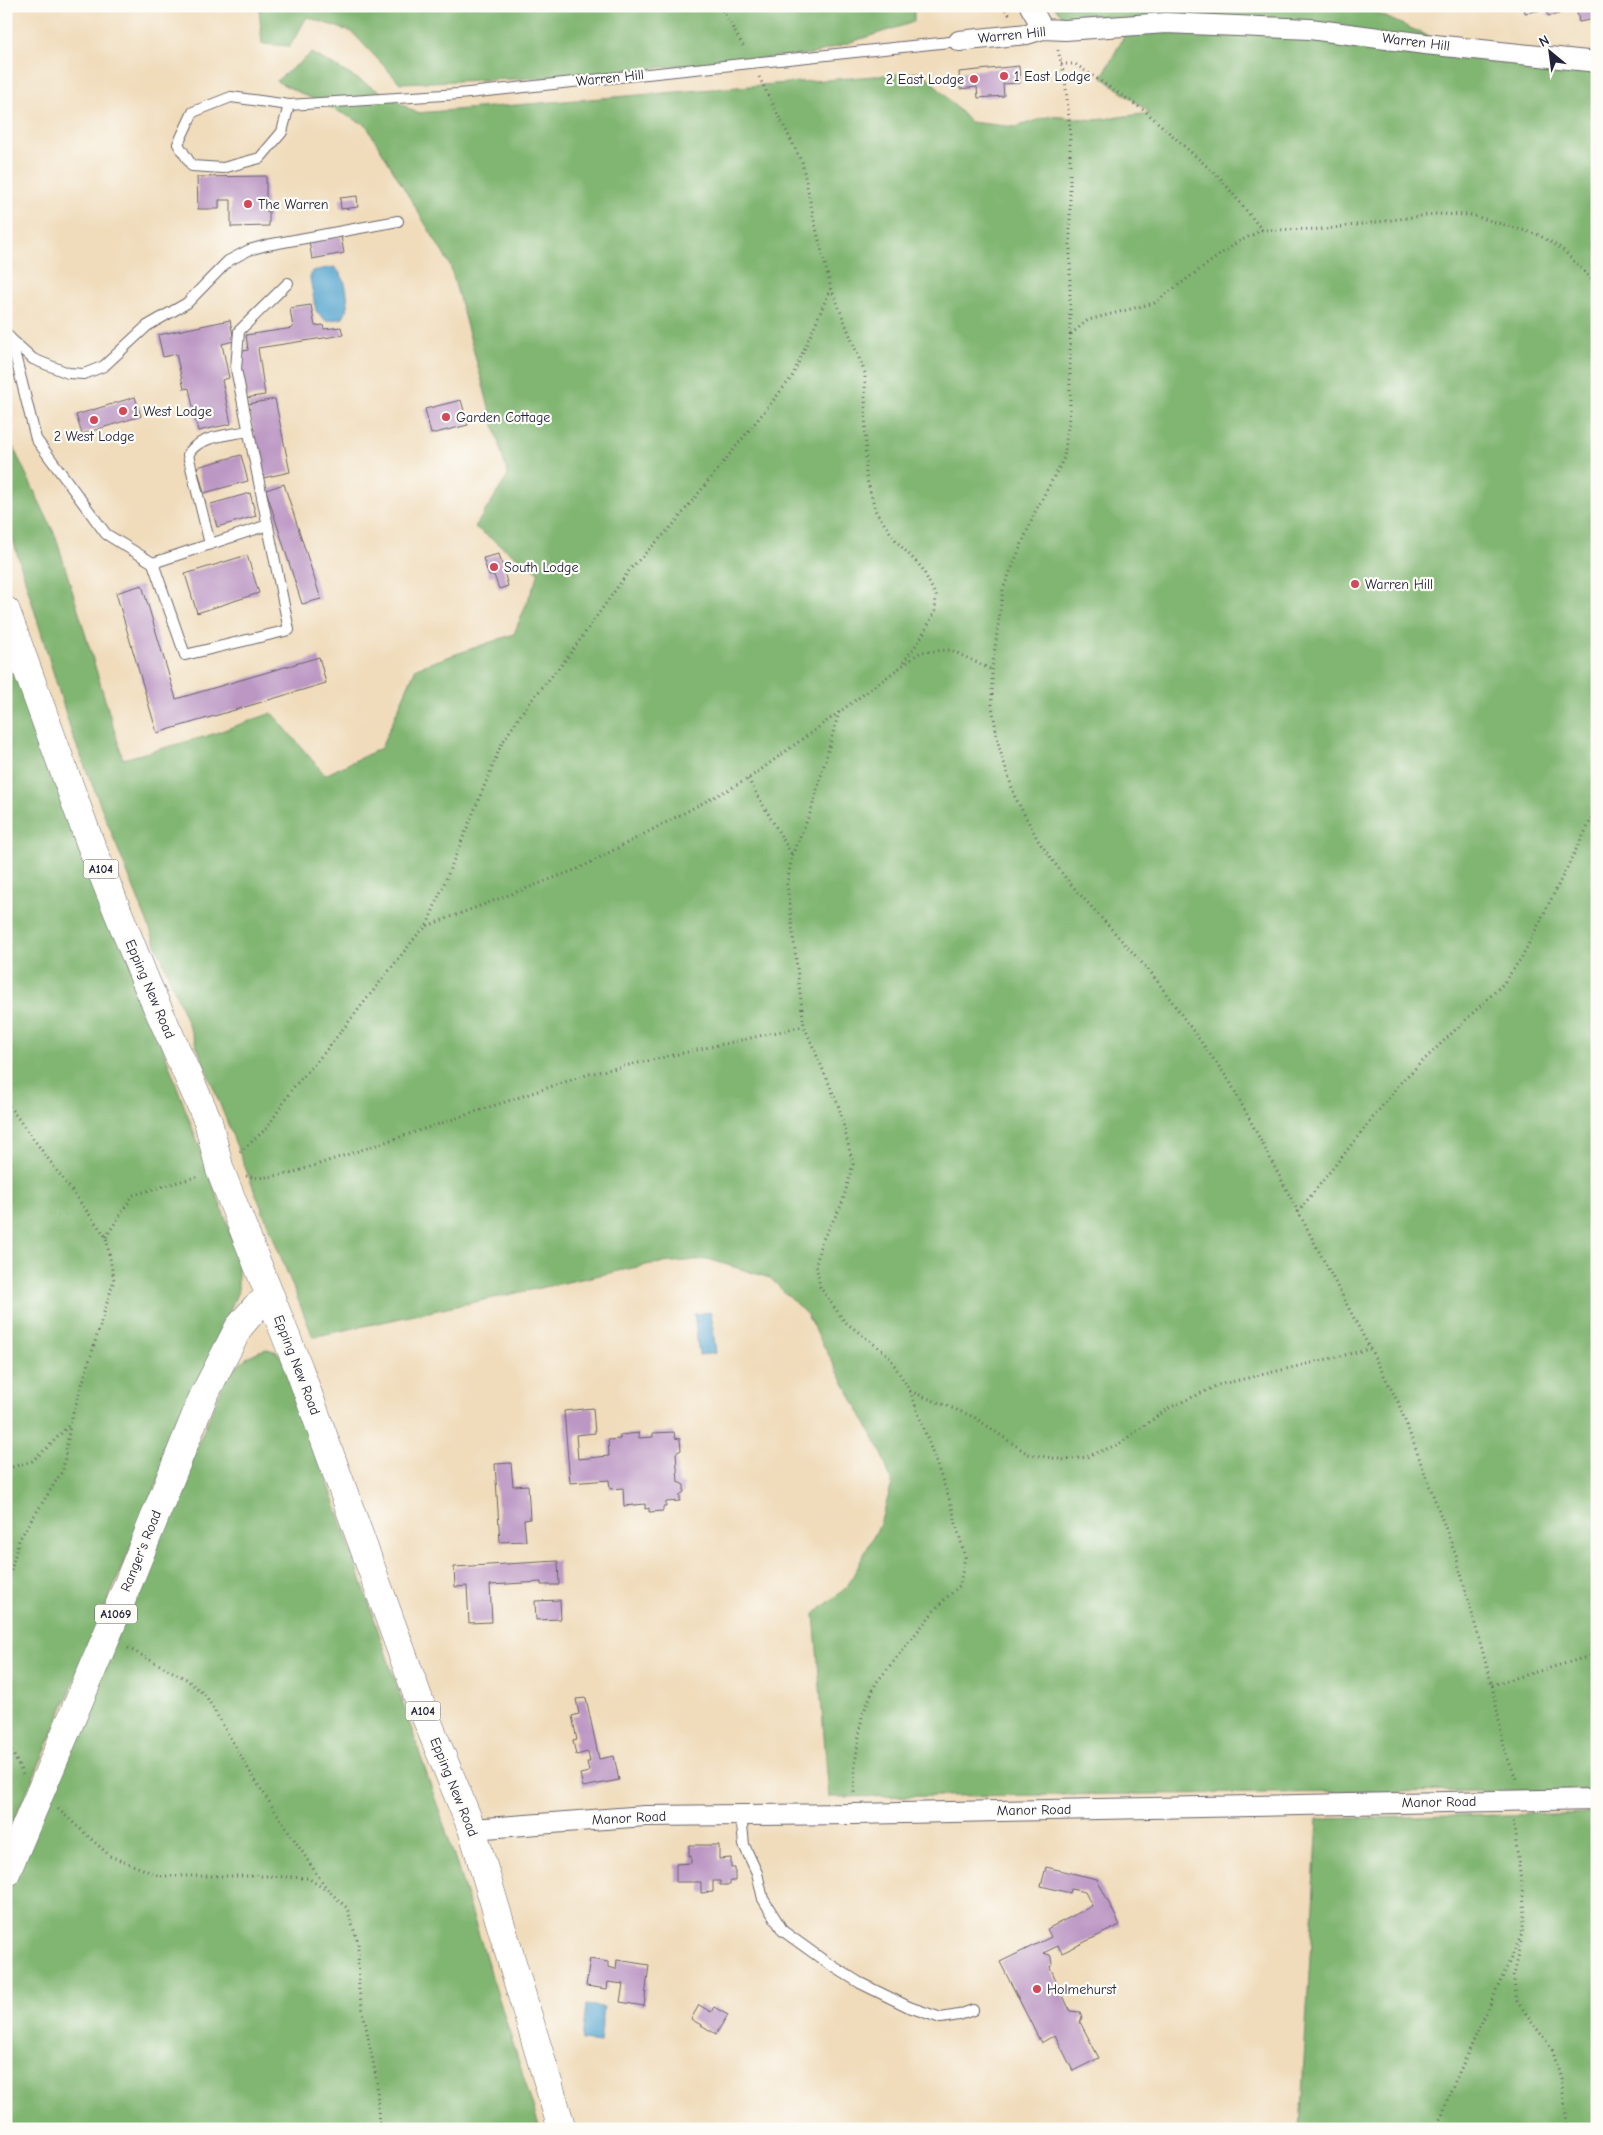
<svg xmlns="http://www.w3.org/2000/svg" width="1603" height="2135" viewBox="0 0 1603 2135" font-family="'Comic Neue',sans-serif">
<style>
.forest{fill:#81b672;stroke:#526c56}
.water{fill:#54a5cf;stroke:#3b6485}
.building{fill:#bc97c4}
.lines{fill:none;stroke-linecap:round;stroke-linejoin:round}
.lane-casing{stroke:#6a6368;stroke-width:12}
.street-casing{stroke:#6a6368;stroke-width:22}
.primary-casing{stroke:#6a6368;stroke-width:29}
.path{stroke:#6a6368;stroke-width:3;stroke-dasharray:1 4;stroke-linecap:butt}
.lane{stroke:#fff;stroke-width:10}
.street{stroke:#fff;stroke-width:20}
.primary{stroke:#fff;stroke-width:28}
.poi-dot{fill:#d1495b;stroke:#fdfcf7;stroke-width:2}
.labels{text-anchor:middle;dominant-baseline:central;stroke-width:4.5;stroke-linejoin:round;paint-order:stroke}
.shield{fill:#fdfcf7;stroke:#646373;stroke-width:1}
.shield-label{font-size:12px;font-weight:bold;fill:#22223b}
.street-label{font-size:14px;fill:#22223b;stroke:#fdfcf7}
.poi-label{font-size:14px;fill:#22223b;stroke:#fdfcf7;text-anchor:start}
</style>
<rect width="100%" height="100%" fill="#fdfcf7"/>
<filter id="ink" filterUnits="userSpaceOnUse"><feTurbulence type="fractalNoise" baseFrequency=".02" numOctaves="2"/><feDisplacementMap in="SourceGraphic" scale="10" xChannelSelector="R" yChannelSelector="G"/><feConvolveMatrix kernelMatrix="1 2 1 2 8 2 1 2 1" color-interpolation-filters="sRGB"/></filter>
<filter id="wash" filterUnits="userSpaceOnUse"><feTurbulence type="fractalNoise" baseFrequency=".0096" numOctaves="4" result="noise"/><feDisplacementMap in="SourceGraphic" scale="20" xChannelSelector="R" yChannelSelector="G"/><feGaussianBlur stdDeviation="1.12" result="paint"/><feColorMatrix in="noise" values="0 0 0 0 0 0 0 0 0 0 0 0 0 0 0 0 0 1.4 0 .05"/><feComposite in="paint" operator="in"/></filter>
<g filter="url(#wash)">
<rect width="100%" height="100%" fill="#f0dcbb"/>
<path class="forest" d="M259,6H914V22L813,54L542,78L400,83L352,32L307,17L290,46L262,44Z
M1054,6H1108L1111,9L1114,6H1361L1486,62L1597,64V1790L829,1797L814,1614L847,1587L880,1524L892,1484L882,1453L807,1315L770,1278L708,1259L651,1264L313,1337L72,734L6,517V432L56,537L123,759L207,736L272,713L325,775L381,748L416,668L514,634L539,573L475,527L508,476L450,265L366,125L276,81L312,53L417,113L923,72L970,122L1015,127L1050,116L1095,120L1150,113L1102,77L1125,34L1074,30Z
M6,643L157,1032L229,1228L238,1265V1291L43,1756L6,1837Z
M267,1349L277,1352L289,1367L448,1837L540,2129H6V1897L225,1380C237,1365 248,1353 267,1349Z
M1597,1813V2129H1300L1318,1819Z"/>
<path class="water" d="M334,267C348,277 351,305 343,318L326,321L316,311L310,278L312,271Z
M711,1312L716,1353L699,1355L694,1314Z
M586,2005L604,2007L600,2043L582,2041Z"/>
<g id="blocks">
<path class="building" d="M1480,6H1493V7L1480,9Z
M1524,6H1558L1559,14L1548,16L1547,9L1525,13Z
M1576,6H1597V13H1594L1595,19L1579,22Z
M1019,66L1020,83L1003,84L1004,96L978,98L977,87L960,89L959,72Z
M266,176V211H269V226L231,227V200H219V209H198L197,177Z
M357,196L358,207L341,209L340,198Z
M341,236L344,253L312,259L309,241Z
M311,305L315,326L323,325L324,329L341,327L343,335L258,348L265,395L245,398L238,352L248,350L246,335L293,328L290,308Z
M230,320L234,341L222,344L229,378L222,380L231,424L198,431L189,388L184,389L176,354L163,357L158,335Z
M135,397L141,416L82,434L76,415Z
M275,399L290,472L263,478L248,404Z
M461,400L468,425L431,434L425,409Z
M241,455L248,481L204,493L197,467Z
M284,484L321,599L302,604L266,490Z
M250,493L256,516L217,527L211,504Z
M499,554L508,586L499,589L494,575L489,576L483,558Z
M247,555L259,593L197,613L185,574Z
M142,585L176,699L319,657L326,683L157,733L116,593Z
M593,1408L595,1433L576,1435L578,1459L609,1456L608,1440L620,1439V1435L639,1433V1438L653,1437V1433L674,1432L675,1438L680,1439L681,1450L676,1453L678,1482L684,1485V1492L680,1495V1501L666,1502V1507H663V1511L649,1512V1508L645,1509V1504L624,1506L623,1488L610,1489L609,1480L570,1483L564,1411Z
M511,1463L513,1486L528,1485L530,1519L524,1520L526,1541L500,1542L495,1464Z
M558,1561L559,1585H541V1582L490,1585L492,1622L469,1623L467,1586L455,1587L454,1567Z
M560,1600L561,1619L536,1620L535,1601Z
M586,1698L599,1759L614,1756L619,1780L583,1787L580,1774L589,1772L587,1762H590L588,1752L576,1755L573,1741L577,1740L572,1716L579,1714L576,1699Z
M689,1845H719V1859L731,1858V1868H735V1881H730V1885H720V1881H713V1892L701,1893V1882H676V1864L691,1863V1856H689Z
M1046,1867L1097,1879L1120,1925L1062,1953L1058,1946L1043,1953L1050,1955L1053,1962L1050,1967L1070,2011L1080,2012L1082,2017L1080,2022L1099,2058L1073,2071L1055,2035L1041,2043L1000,1962L1051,1937L1047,1929L1092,1906L1085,1892L1071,1889L1070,1893L1041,1886Z
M590,1959L608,1962V1967L616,1969L617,1960L649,1965L644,2006L620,2002L623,1984L608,1982L607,1989L586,1986Z
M699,2005L711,2012L714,2007L728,2015L716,2034L691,2019Z"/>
</g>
</g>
<g filter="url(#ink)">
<use href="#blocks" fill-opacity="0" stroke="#6a6368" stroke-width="1"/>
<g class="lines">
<g class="lane-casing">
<path id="lane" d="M289,105L282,132L260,158L223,168L192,166L178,144L193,112L231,97L289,105L459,94L959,41
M6,333L11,339L36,439L106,534L153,563L185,655L289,630L236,369L239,331L288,283
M12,340L33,359L68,373L84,374L104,366L147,326L187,303L228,261L249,250L267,245L398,221
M210,544L188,455C197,436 229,435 248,431
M153,563L268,525
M741,1815L744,1845L757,1873L763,1899L783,1931L826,1962L860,1983L909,2007L941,2018L959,2015L973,2010"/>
</g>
<g class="street-casing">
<path id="street" d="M1030,6L1043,29
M959,41L1027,34L1043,29L1065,30L1166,23L1310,29L1425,44L1597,62
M472,1829L645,1816L854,1814L1597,1799"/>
</g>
<g class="primary-casing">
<path id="primary" d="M6,611L89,840L146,982L208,1121L220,1170L299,1369L422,1708L472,1829L562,2129
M6,1873L115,1616L203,1397L239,1327L256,1307L271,1297"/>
</g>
<path class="path" d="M720,6L745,49
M1002,6L1010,15
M1058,50L1065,79L1070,129V410L1064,458L1035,512L1003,589L992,670V706L999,747L1015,797L1039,842L1067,880L1152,974L1230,1082L1398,1402L1456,1556L1492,1685L1505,1752L1517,1781
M1061,64H1075L1145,111L1221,179L1262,230
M759,77L802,162L814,220L831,288L865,373L866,476L876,512L897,542L922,568L936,596L935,612L919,641L902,664
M1071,334L1088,320L1154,303L1236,243L1262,230L1326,229L1435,214L1471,215L1539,235L1562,249L1597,285
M839,712L811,811L792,855L787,884L804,1026L839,1107L853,1164L842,1204L821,1243L816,1265L820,1287L844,1321L888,1355L910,1391L950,1501L965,1557L960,1585L938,1606L876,1683L862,1716L855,1764L854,1796
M748,779L792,855
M427,925L502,743L525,708L567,658L631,568L673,525L792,377L831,288
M6,1102L106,1237L114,1280L70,1424L49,1446L32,1461L6,1469
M240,1152L267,1128L292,1089L324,1053L418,934L427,926L580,868L748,779L921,652L951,650L992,670
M246,1176L258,1178L289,1174L589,1074L804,1026
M1298,1212L1402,1081L1503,984L1522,957L1597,808
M106,1237L133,1195L199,1176
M910,1391L974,1417L1028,1454L1065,1460L1086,1457L1119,1444L1167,1409L1218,1385L1370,1349
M6,1590L19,1540L63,1470L70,1425
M128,1648L186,1679L206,1696L253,1777L318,1876L329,1891L347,1908L358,1943L359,1991L377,2082L379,2129
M1492,1685L1597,1654
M6,1732L11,1749L23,1775
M58,1809L110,1856L160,1876H267L308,1878L326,1890
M1521,1942L1513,1975L1517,2001L1553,2051L1561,2078L1568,2129
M1438,2129L1448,2097L1522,1934L1525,1912L1513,1820"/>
<use href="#lane" class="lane"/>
<use href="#street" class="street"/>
<use href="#primary" class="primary"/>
</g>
</g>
<g class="poi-dot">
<circle cx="1004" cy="76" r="5"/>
<circle cx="974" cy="79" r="5"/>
<circle cx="248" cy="204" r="5"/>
<circle cx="123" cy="411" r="5"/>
<circle cx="446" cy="417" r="5"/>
<circle cx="94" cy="420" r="5"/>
<circle cx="494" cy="567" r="5"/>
<circle cx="1355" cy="584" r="5"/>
<circle cx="1037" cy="1989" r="5"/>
</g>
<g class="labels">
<g class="shield">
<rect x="83.5" y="859.5" width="35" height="19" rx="4"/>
<rect x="95" y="1604.5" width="42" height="19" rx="4"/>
<rect x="405.5" y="1701.5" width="35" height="19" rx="4"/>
</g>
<g class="shield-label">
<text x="101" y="869">A104</text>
<text x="116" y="1614">A1069</text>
<text x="423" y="1711">A104</text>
</g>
<g class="street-label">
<text transform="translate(1012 35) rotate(-6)">Warren Hill</text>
<text transform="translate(1416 42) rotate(7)">Warren Hill</text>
<text transform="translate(610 78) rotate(-6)">Warren Hill</text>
<text transform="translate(150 989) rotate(67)">Epping New Road</text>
<text transform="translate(297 1365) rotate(69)">Epping New Road</text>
<text transform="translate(141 1551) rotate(-68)">Ranger's Road</text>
<text transform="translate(454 1787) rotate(68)">Epping New Road</text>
<text transform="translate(1439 1802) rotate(-1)">Manor Road</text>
<text transform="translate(1034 1810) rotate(-1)">Manor Road</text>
<text transform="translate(629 1818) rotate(-3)">Manor Road</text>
</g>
<g class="poi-label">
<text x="1014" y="76">1 East Lodge</text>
<text x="964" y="79" text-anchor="end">2 East Lodge</text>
<text x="258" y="204">The Warren</text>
<text x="133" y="411">1 West Lodge</text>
<text x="456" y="417">Garden Cottage</text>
<text x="94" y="436" text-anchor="middle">2 West Lodge</text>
<text x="504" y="567">South Lodge</text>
<text x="1365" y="584">Warren Hill</text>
<text x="1047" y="1989">Holmehurst</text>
</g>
</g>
<rect width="1603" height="2135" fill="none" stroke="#fdfcf7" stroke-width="25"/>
<g transform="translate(1550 52) rotate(331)" stroke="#fdfcf7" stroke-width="4" paint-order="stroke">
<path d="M0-4L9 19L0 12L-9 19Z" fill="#22223b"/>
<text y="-8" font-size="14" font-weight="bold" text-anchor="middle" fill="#22223b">N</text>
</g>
</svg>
